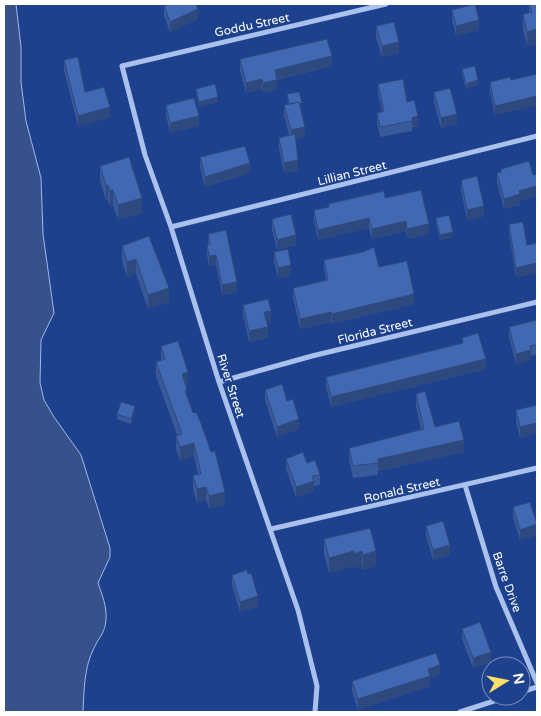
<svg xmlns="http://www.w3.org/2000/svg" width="541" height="716" viewBox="0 0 541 716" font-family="'Varela Round',sans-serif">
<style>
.water{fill:#37518a;stroke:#9dbaef}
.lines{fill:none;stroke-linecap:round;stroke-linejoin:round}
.street{stroke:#aac1ed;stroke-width:5}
.wall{fill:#38599a}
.shaded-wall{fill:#2e497d}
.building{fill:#4168b3;stroke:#2e497d}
.labels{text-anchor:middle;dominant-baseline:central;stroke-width:4;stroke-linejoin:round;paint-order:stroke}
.street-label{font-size:12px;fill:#fff;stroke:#1d418d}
</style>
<rect width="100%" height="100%" fill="#1d418d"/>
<path class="water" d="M4,4H16L21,47V82L26,121L41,178L43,234L54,313L41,340L40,383L44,400L54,417L81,455L110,548V557L98,583C102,595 107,606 106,620C105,633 99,637 94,648C84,667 84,691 83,712H4Z"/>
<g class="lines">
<path class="street" d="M171,227L537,136
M219,382L312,356L537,302
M465,485L496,587L537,683
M271,529L537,468
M521,692L537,687
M315,712L317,686L298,610L219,382L171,227L145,155L122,66L386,4
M460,712L510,696"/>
</g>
<path class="wall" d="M529,4H537L527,46L523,29V14L529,13Z
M164,6L198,19L170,32L164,16Z
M452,10L479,30L456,36L452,20Z
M376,26L399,53L382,57L376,37Z
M240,59L332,66L277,80V90L263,93L262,89L246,93L240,70Z
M64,60L85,92L110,117L78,126L64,70Z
M462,69L478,85L466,89L462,74Z
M511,80L495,115L490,92V82Z
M378,84L407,102L418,126L412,128V131L380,137L377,123V113L382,111L378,94Z
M196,89L218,102L199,107L196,94Z
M434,92L457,124L441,128L434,102Z
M287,94L302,108L300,109L305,137L296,139L298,170L284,173L279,148V138L289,135L284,115V105L288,104Z
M166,105L199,126L170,133L166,115Z
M200,157L250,173L205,187L200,167Z
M100,166L142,213L118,220L113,205L110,206L108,200H106L100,181Z
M501,169L533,175L520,201V205L504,209L497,183V173L501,172Z
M461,180L484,216L467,220L461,190Z
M385,198L429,234L407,239L406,231L372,239L369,228L318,240L314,220V210L328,207V204Z
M436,218L453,237L440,240L436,223Z
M272,219L296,245L277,250L272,229Z
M509,224L527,245L516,278L509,234Z
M208,234L237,292L222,295L216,265L209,266L207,255V245H208Z
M149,236L169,302L148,309L136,274L127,277L122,261V246Z
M274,252L291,275L278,278L274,262Z
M324,260L379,267L414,304L332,324L331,322L300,329L293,298V288L326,280L324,270Z
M243,305L271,321L266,322L268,337L249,342L243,315Z
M537,320V355L531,356V360L516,364L509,337V327Z
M462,338L486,369L331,407L326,387V377L462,343Z
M161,346L188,385L186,386L187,396L225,505L209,509L206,500L197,503L193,489V475L198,474L194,456L180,461L176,449V436L177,435L156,376V362L161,360Z
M265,390L287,401L299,429L277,437L265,400Z
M416,394L435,427L464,452L378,471V475L353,478L349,460V448L421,430L416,406Z
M537,405L520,438L516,421V410Z
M135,411L131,424L117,419V414Z
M286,459L307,463L320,475V485L314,486V491L296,497L286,469Z
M513,507L537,535L520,540L513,517Z
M426,526L450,555L433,560L426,536Z
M370,528L376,566L363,570L362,566L354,568V566L329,573L324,554V539Z
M232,575L258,607L240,612L232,585Z
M462,629L491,662L473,668L462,639Z
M440,675L430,678V686L358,710L352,691V681Z"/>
<path class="shaded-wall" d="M198,9V19L170,32V22Z
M479,20V30L456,36V26Z
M537,29V44L527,46V32Z
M399,42V53L382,57V46Z
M332,56V66L275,80V70Z
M262,79V89L246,93V83Z
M277,80V90L263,93V83Z
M478,80V85L466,89V84Z
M537,96V106L495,115V106Z
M218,97V102L199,107V102Z
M110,107V117L78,126V116Z
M457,114V124L441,128V118Z
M199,116V126L170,133V123Z
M418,116V126L412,128V118Z
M305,127V137L291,140V130Z
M298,160V170L284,173V163Z
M250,163V173L205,187V177Z
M108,185V200H106V186Z
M537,186V196L520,201V205L504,209V199L519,191Z
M113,190V205L110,206V191Z
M142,198V213L118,220V205Z
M484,206V216L467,220V210Z
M369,218V228L318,240V230Z
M406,221V231L372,239V229Z
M429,224V234L407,239V229Z
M453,232V237L440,240V235Z
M296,235V245L277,250V240Z
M216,255V265L209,266V256Z
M136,259V274L127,277V262Z
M537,263V273L516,278V268Z
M291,265V275L278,278V268Z
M237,282V292L222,295V285Z
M169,288V302L148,309V295Z
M414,294V304L332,324V314Z
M271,311V321L264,322V312Z
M331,312V322L300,329V319Z
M268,327V337L249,342V331Z
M531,350V360L516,364V354Z
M486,359V369L331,407V397Z
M188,372V385L182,387V374Z
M135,406V411L131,424V419Z
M299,419V429L277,437V427Z
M537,423V433L520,438V427Z
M464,440V452L378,471V459Z
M194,443V456L180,461V447Z
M314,481V491L296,497V487Z
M206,487V500L197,503V489Z
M225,492V505L209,509V496Z
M537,524V535L520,540V530Z
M450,545V555L433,560V550Z
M354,551V566L329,573V558Z
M362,551V566L354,568V554Z
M376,551V566L363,570V555Z
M258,596V607L240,612V602Z
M491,652V662L473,668V658Z
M440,665V675L430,678V686L358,710V699L428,669Z"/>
<path class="building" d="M169,4H196L198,9L170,22L164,6Z
M475,4L479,20L456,26L452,10Z
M529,4H537V29L527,32L523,14L532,12Z
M394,22L399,42L382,46L376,26Z
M327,39L332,56L275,70L277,80L263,83L262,79L246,83L240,59Z
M78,57L85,92L104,87L110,107L78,116L64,60Z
M475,66L478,80L466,84L462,69Z
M537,74V96L495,106L490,82L510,77L511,80Z
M403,79L407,102L414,100L418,116L412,118V121L380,127L377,113L384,111L378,84Z
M215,84L218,97L199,102L196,89Z
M450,88L457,114L441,118L434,92Z
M299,92L302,103L299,104V102L289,104L287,94Z
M194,98L199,116L170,123L166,105Z
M299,102L305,127L291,130L284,105Z
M295,134L298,160L284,163L279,138Z
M245,146L250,163L205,177L200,157Z
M129,157L142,198L118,205L113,190L110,191L108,185L106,186L100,166Z
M529,161L533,175L537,174V186L519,191L520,194L504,199L497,173L501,172V169Z
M477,176L484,206L467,210L461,180Z
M421,190L429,224L407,229L406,221L372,229L369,218L318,230L314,210L329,207L328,204L384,191L385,198Z
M291,214L296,235L277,240L272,219Z
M449,215L453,232L440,235L436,218Z
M523,222L527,245L537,243V263L516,268L509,224Z
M226,230L237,282L222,285L216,255L209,256L207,245L210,244L208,234Z
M149,236L169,288L148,295L136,259L127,262L122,246Z
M374,247L379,267L407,261L414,294L332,314L331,312L300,319L293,288L328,280L324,260L363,252Z
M288,249L291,265L278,268L274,252Z
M268,299L271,311L264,312L268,327L249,331L243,305Z
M537,320V345L530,346L531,350L516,354L509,327Z
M478,333L486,359L331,397L326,377L463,343L462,338Z
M178,341L188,372L182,374L187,389L185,390L193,413L196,412L201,423L211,452L215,451L225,492L209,496L206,487L197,489L193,475L201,474L194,443L180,447L176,436L182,434L156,362L165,359L161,346Z
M282,384L287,401L293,399L299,419L277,427L265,390Z
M425,391L435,427L459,421L464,440L378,459V463L353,466L349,448L424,429L416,394Z
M121,402L135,406L131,419L117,414Z
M537,405V423L520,427L516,410Z
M303,452L307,463L315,460L320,475L312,476L314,481L296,487L286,459Z
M530,502L537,524L520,530L513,507Z
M443,521L450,545L433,550L426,526Z
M370,528L376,551L363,555L362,551L354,554V551L329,558L324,539Z
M247,570L248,574L251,573L258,596L240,602L232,575Z
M480,622L491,652L473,658L462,629Z
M436,653L440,665L428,669L430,676L358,699L352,681Z"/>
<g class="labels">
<g class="street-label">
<text transform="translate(252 25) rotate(-12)">Goddu Street</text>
<text transform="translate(352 173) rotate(-14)">Lillian Street</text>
<text transform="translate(375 331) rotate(-14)">Florida Street</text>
<text transform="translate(231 386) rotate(72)">River Street</text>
<text transform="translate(402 490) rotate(-13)">Ronald Street</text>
<text transform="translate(507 582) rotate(70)">Barre Drive</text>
</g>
</g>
<rect width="541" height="716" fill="none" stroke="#ffffff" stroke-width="10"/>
<g transform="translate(506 681) rotate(80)"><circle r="24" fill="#1d418d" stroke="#778dbb"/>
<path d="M0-4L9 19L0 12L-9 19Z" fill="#fde268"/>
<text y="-8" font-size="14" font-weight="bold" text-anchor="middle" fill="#ffffff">N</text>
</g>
</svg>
